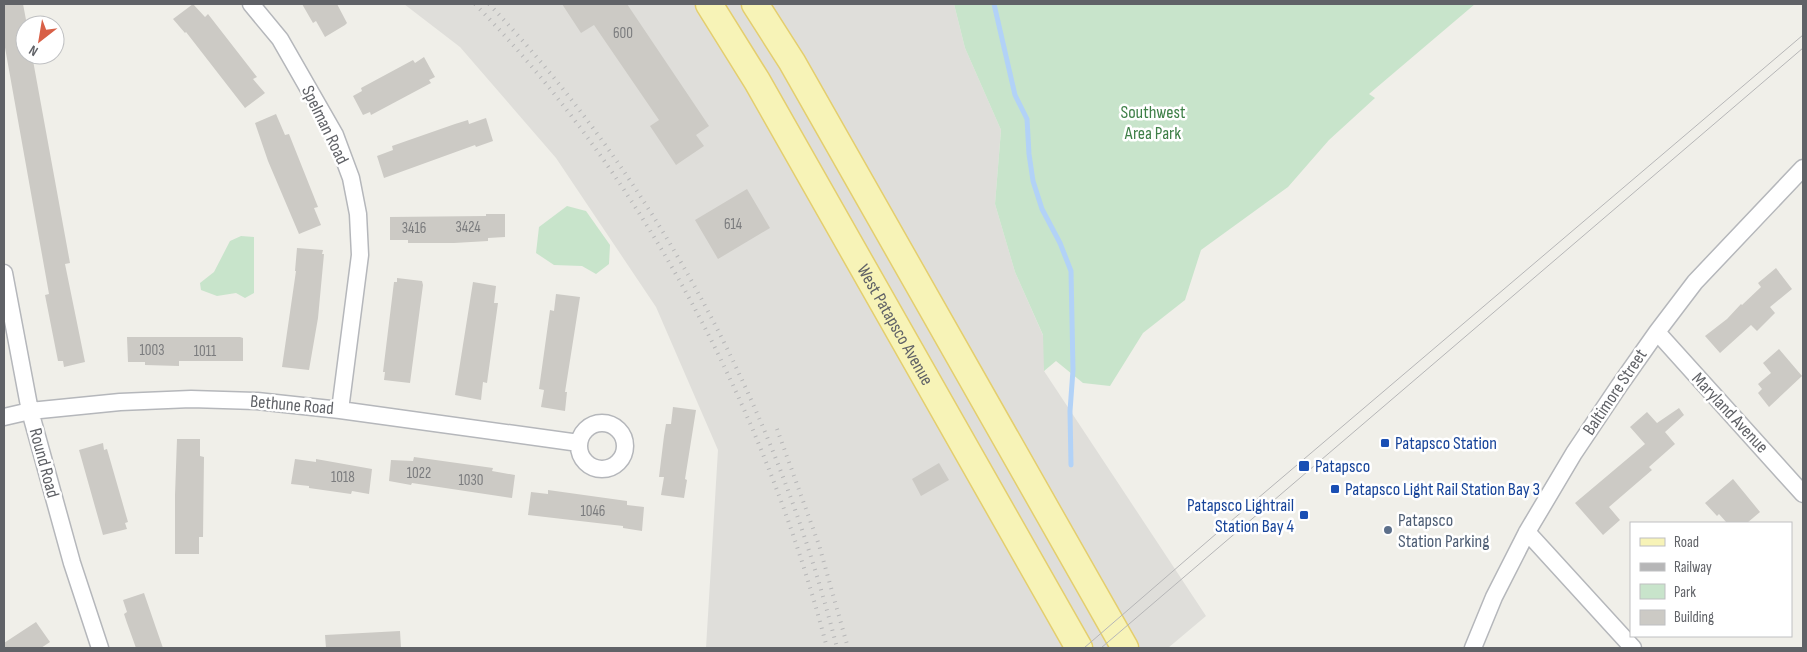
<svg xmlns="http://www.w3.org/2000/svg" width="1807" height="652" viewBox="0 0 1807 652" font-family="'Sofia Sans Condensed',sans-serif">
<style>
.industrial{fill:#dfdeda}
.green{fill:#c8e4cb}
.lines{fill:none;stroke-linecap:round;stroke-linejoin:round}
.stream{stroke:#b2d2f7;stroke-width:5}
.building{fill:#cccac5}
.minor-casing{stroke:#b5b7bb;stroke-width:19}
.primary-casing{stroke:#e4ce6e;stroke-width:29}
.minor{stroke:#fff;stroke-width:16}
.primary{stroke:#f7f3b7;stroke-width:26}
.tram{stroke:#b6b6b7;stroke-width:1}
.rail{stroke:#b6b6b7;stroke-width:4;stroke-dasharray:1 6;stroke-linecap:butt}
.transit-dot{fill:#1a4fb4;stroke:#fff;stroke-width:2}
.service-dot{fill:#5c6f8a;stroke:#fff;stroke-width:2}
.labels{text-anchor:middle;dominant-baseline:central;stroke-width:5;stroke-linejoin:round;paint-order:stroke}
.number-label{font-size:15px;fill:#7b7c7e}
.park-label{font-size:18px;fill:#3e7f47;stroke:#fff}
.street-label{font-size:18px;fill:#606267;stroke:#fff}
.transit-label{font-size:18px;fill:#164399;stroke:#fff;text-anchor:start}
.service-label{font-size:18px;fill:#4e5e75;stroke:#fff;text-anchor:start}
</style>
<rect width="100%" height="100%" fill="#f0efe9"/>
<path class="industrial" d="M404,4H954L965,48L1001,130L995,204L1015,272L1053,358L1044,371L1206,616L1168,648H706L718,450L656,307L556,158L460,47Z"/>
<path class="green" d="M954,4H1475L1369,94L1375,98L1329,140L1288,187L1201,250L1185,300L1143,333L1110,386L1083,383L1056,361L1044,371L1043,335L1015,272L995,204L1001,130L965,48Z
M567,206L586,211L610,245L609,264L596,274L582,266L554,265L536,253L539,227Z
M241,236L254,237V293L245,298L236,293L217,296L201,290L200,283L214,272L230,241Z"/>
<g class="lines">
<path class="stream" d="M994,4L1015,95L1027,119L1029,154L1033,181L1042,209L1060,243L1071,271L1073,370L1070,411L1071,465"/>
</g>
<path class="building" d="M4,4H23L27,25H25V55H32L70,263L65,264L85,362L64,367L63,361H58L45,295L49,294L4,42Z
M193,4L205,17L208,14L257,77L253,79L265,93L245,108L186,32L185,33L173,19Z
M302,4H337L347,23L345,25L325,37L316,21L313,23Z
M562,4H627L709,126L696,135L704,146L676,165L650,126L659,120L594,25L581,33Z
M424,57L435,77L429,80L431,83L371,115L370,112L363,115L353,96L362,91L361,88L413,60L415,63Z
M276,114L285,135L289,134L318,207L314,208L321,225L299,234L268,161L255,123Z
M486,118L493,141L476,147L475,145L384,178L377,156L393,150L392,146L455,124L468,120L469,124Z
M747,189L770,228L718,259L695,220Z
M486,214H505V237L488,238V241L454,243H408V240H390V217L486,216Z
M297,248L323,250L322,254H324L318,318L309,370L282,367L296,271H295Z
M1776,268L1792,289L1770,307L1775,313L1757,331L1751,325L1720,353L1705,336L1727,319L1741,304L1742,305L1761,287L1758,283Z
M397,278L422,281L423,285L410,383L384,380L385,372H383L394,282H397Z
M473,282L496,286L494,303H498L487,383L483,382L481,400L455,395Z
M556,294L580,297L565,392H567L565,411L541,407L544,390L539,389L550,310L554,311Z
M127,337H240L243,338V361H179V366L145,365V362H128Z
M1779,349L1802,376L1769,407L1758,393L1762,389L1758,384L1771,373L1763,363Z
M673,407L696,410L685,479L687,480L684,498L661,495L664,477H659L664,436L666,424H671Z
M1679,408L1684,415L1665,432L1675,444L1649,467L1652,470L1609,507L1620,520L1603,535L1575,503L1645,444L1630,427L1647,412L1657,423Z
M177,439H200V456L204,457L203,537H199V554H175V495Z
M103,443L104,450L107,449L128,522L125,523L127,529L103,535L79,450Z
M414,457L493,468L492,471L515,475L512,498L412,483L411,485L389,481L391,460L413,461Z
M295,459L316,462V459L372,469L369,494L352,491L351,494L309,488V486L291,484Z
M939,463L949,480L921,496L912,479Z
M1733,479L1760,512L1747,523H1727L1719,514L1717,516L1705,503Z
M548,490L627,501V505L644,507L642,531L623,528V526L528,515L531,492L548,494Z
M144,593L156,628L163,648H136L127,623L124,614L127,612L123,600Z
M36,622L50,642L41,648H4V643Z
M400,631L401,648H326L325,635Z"/>
<g class="lines">
<g class="minor-casing">
<path id="minor" d="M251,4L280,39L335,135L351,178L358,214L360,255L340,410
M4,273L30,411L72,563L100,648
M1657,332L1803,494
M4,417L30,411L120,402L191,399L257,401L340,410L579,443
M579 446a23 23 0 1 1 46 0a23 23 0 1 1-46 0Z
M1527,532L1633,648
M1473,648L1494,597L1527,532L1574,453L1619,386L1657,332L1695,282L1803,168"/>
</g>
<g class="primary-casing">
<g id="primary">
<path id="s1" d="M709,4L757,81L1079,648"/>
<path d="M755,4L792,62L1125,648"/>
</g>
</g>
<use href="#minor" class="minor"/>
<use href="#primary" class="primary"/>
<path class="tram" d="M1084,648L1224,527L1803,35
M1101,648L1803,48"/>
<path class="rail" d="M475,4C645,179 766,412 827,648
M489,4C658,182 777,410 837,648
M777,429L819,545L848,648"/>
</g>
<g class="transit-dot">
<rect x="1380" y="438" width="10" height="10" rx="2.5"/>
<rect x="1298" y="460" width="12" height="12" rx="2.5"/>
<rect x="1330" y="484" width="10" height="10" rx="2.5"/>
<rect x="1299" y="510" width="10" height="10" rx="2.5"/>
</g>
<circle class="service-dot" cx="1388" cy="530" r="5"/>
<g class="labels">
<g class="number-label">
<text x="623" y="33">600</text>
<text x="733" y="224">614</text>
<text x="468" y="227">3424</text>
<text x="414" y="228">3416</text>
<text x="152" y="350">1003</text>
<text x="205" y="351">1011</text>
<text x="419" y="473">1022</text>
<text x="343" y="477">1018</text>
<text x="471" y="480">1030</text>
<text x="593" y="511">1046</text>
</g>
<g class="park-label">
<text x="1153" y="112">Southwest<tspan x="1153" dy="21">Area Park</tspan></text>
</g>
<g class="street-label">
<text transform="translate(325 125) rotate(64)">Spelman Road</text>
<text stroke="none"><textPath href="#s1" startOffset="371">West Patapsco Avenue</textPath></text>
<text transform="translate(1615 392) rotate(-56)">Baltimore Street</text>
<text transform="translate(292 405) rotate(5)">Bethune Road</text>
<text transform="translate(1730 413) rotate(47)">Maryland Avenue</text>
<text transform="translate(44 463) rotate(75)">Round Road</text>
</g>
<g class="transit-label">
<text x="1395" y="443">Patapsco Station</text>
<text x="1315" y="466">Patapsco</text>
<text x="1345" y="489">Patapsco Light Rail Station Bay 3</text>
<text x="1294" y="505" text-anchor="end">Patapsco Lightrail<tspan x="1294" dy="21">Station Bay 4</tspan></text>
</g>
<g class="service-label">
<text x="1398" y="520">Patapsco<tspan x="1398" dy="21">Station Parking</tspan></text>
</g>
</g>
<rect width="1807" height="652" fill="none" stroke="#606267" stroke-width="10"/>
<rect x="1630" y="522" width="162" height="115" fill="#ffffff" stroke="#bfc0c2"/>
<rect x="1640" y="538" width="25" height="8" fill="#f7f3b7" stroke="#bfc0c2"/>
<text x="1674" y="547" font-size="15" fill="#606267">Road</text>
<rect x="1640" y="563" width="25" height="8" fill="#b6b6b7" stroke="#bfc0c2"/>
<text x="1674" y="572" font-size="15" fill="#606267">Railway</text>
<rect x="1640" y="584" width="25" height="15" fill="#c8e4cb" stroke="#bfc0c2"/>
<text x="1674" y="597" font-size="15" fill="#606267">Park</text>
<rect x="1640" y="610" width="25" height="15" fill="#cccac5" stroke="#bfc0c2"/>
<text x="1674" y="622" font-size="15" fill="#606267">Building</text>
<g transform="translate(40 40) rotate(211)"><circle r="24" fill="#ffffff" stroke="#bfc0c2"/>
<path d="M0-4L9 19L0 12L-9 19Z" fill="#d86047"/>
<text y="-8" font-size="14" font-weight="bold" text-anchor="middle" fill="#606267">N</text>
</g>
</svg>
